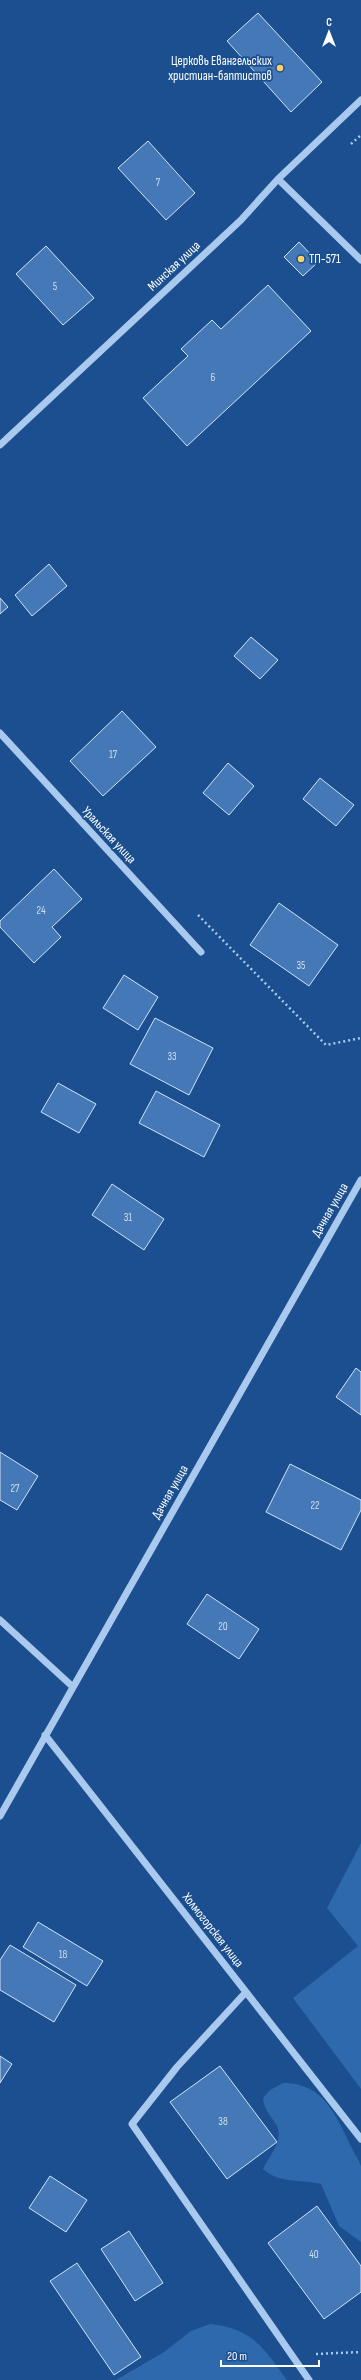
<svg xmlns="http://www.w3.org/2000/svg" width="361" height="2380" viewBox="0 0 361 2380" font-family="'Sofia Sans Condensed',sans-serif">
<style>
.green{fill:#2e69ad}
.building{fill:#4478b7;stroke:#cfe3fa}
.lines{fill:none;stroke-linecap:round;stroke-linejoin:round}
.path{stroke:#a9c9ee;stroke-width:2.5;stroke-dasharray:2 3;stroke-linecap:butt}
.minor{stroke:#a9c9ee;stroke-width:7}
.poi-dot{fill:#ffd166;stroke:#1b4f8f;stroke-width:1.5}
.labels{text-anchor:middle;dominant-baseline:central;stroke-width:3.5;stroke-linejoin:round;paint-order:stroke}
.number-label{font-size:11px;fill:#d0dded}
.poi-label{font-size:13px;fill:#fff;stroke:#1b4f8f;text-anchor:end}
.street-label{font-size:13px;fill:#fff;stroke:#1b4f8f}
</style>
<rect width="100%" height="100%" fill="#1b4f8f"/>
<path class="green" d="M361,1843V2089L293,1998L358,1946L327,1908Z
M283,2083C330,2083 338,2125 358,2159L361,2166V2242L339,2226L321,2184C301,2179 279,2184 263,2169C268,2157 287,2138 275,2123C269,2113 264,2110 263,2098L270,2090Z
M210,2324C252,2328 264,2348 287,2380H116L164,2352L191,2331Z"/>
<path class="building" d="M258,13L322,82L291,112L227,41Z
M148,141L195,193L166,220L118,168Z
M299,242L318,262L303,276L284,257Z
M46,246L94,298L63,325L16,274Z
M268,285L311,331L187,446L143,398L188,356L181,349L212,320L221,329Z
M49,564L67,586L32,616L15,595Z
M0,598L8,607L0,614Z
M251,637L278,660L260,679L234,656Z
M122,711L156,747L103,796L70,761Z
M228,763L254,786L229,815L203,793Z
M320,778L354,805L336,826L303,799Z
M54,869L82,899L52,927L61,937L34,963L0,927V921Z
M279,903L338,945L309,986L250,945Z
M124,975L158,997L138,1030L103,1008Z
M155,1018L213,1048L189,1095L130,1064Z
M58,1083L96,1104L79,1133L41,1112Z
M156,1091L220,1125L204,1157L139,1123Z
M112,1184L164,1219L144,1250L92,1215Z
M356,1368L361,1372V1415L336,1397Z
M0,1452L38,1476L17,1510L0,1500Z
M290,1464L361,1500V1510L341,1550L266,1512Z
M207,1594L259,1629L239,1659L187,1624Z
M38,1922L103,1961L87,1986L23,1947Z
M10,1945L76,1985L54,2022L0,1990V1960Z
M0,2056L12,2064L0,2083Z
M220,2066L277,2142L227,2179L170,2102Z
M50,2176L87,2200L66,2232L29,2208Z
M317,2206L361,2266V2292L324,2319L268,2243Z
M129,2231L163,2283L135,2301L101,2249Z
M77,2263L141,2357L114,2375L50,2281Z"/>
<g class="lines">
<path class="path" d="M351,144L361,135
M198,915L326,1045L361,1038
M316,2354L361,2352"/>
<path class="minor" d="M278,179L361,260
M0,445L241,220L278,179L361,100
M0,733L201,952
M0,1620L73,1687
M45,1735L361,2139
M0,1816L361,1180
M246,1992L177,2067L132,2124L309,2380"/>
</g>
<g class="poi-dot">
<circle cx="280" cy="68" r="4"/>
<circle cx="301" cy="259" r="4"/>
</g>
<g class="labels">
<g class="number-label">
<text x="158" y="182">7</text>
<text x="55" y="286">5</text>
<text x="213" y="377">6</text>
<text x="113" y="754">17</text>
<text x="41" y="910">24</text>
<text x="301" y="965">35</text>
<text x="172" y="1056">33</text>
<text x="128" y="1217">31</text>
<text x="15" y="1488">27</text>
<text x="315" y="1505">22</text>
<text x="223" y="1626">20</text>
<text x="63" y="1954">18</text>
<text x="223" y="2121">38</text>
<text x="314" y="2254">40</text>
</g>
<g class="poi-label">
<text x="272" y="61">Церковь Евангельских<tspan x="272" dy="15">христиан-баптистов</tspan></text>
<text x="309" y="259" text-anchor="start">ТП-571</text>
</g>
<g class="street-label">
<text transform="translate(174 266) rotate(-43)">Минская улица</text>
<text transform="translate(109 835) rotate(47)">Уральская улица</text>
<text transform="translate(330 1210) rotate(-60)">Дачная улица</text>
<text transform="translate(170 1492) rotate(-60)">Дачная улица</text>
<text transform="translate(213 1930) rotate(52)">Холмогорская улица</text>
</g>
</g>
<g transform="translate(329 32)" stroke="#1b4f8f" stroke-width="3" paint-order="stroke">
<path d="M0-3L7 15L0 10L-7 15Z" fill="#ffffff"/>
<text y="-6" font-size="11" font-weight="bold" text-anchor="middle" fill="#ffffff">С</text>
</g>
<path d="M221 2360v6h98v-6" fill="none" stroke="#ffffff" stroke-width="2"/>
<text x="227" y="2360" font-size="12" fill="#ffffff" stroke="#1b4f8f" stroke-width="3" paint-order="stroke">20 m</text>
</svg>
